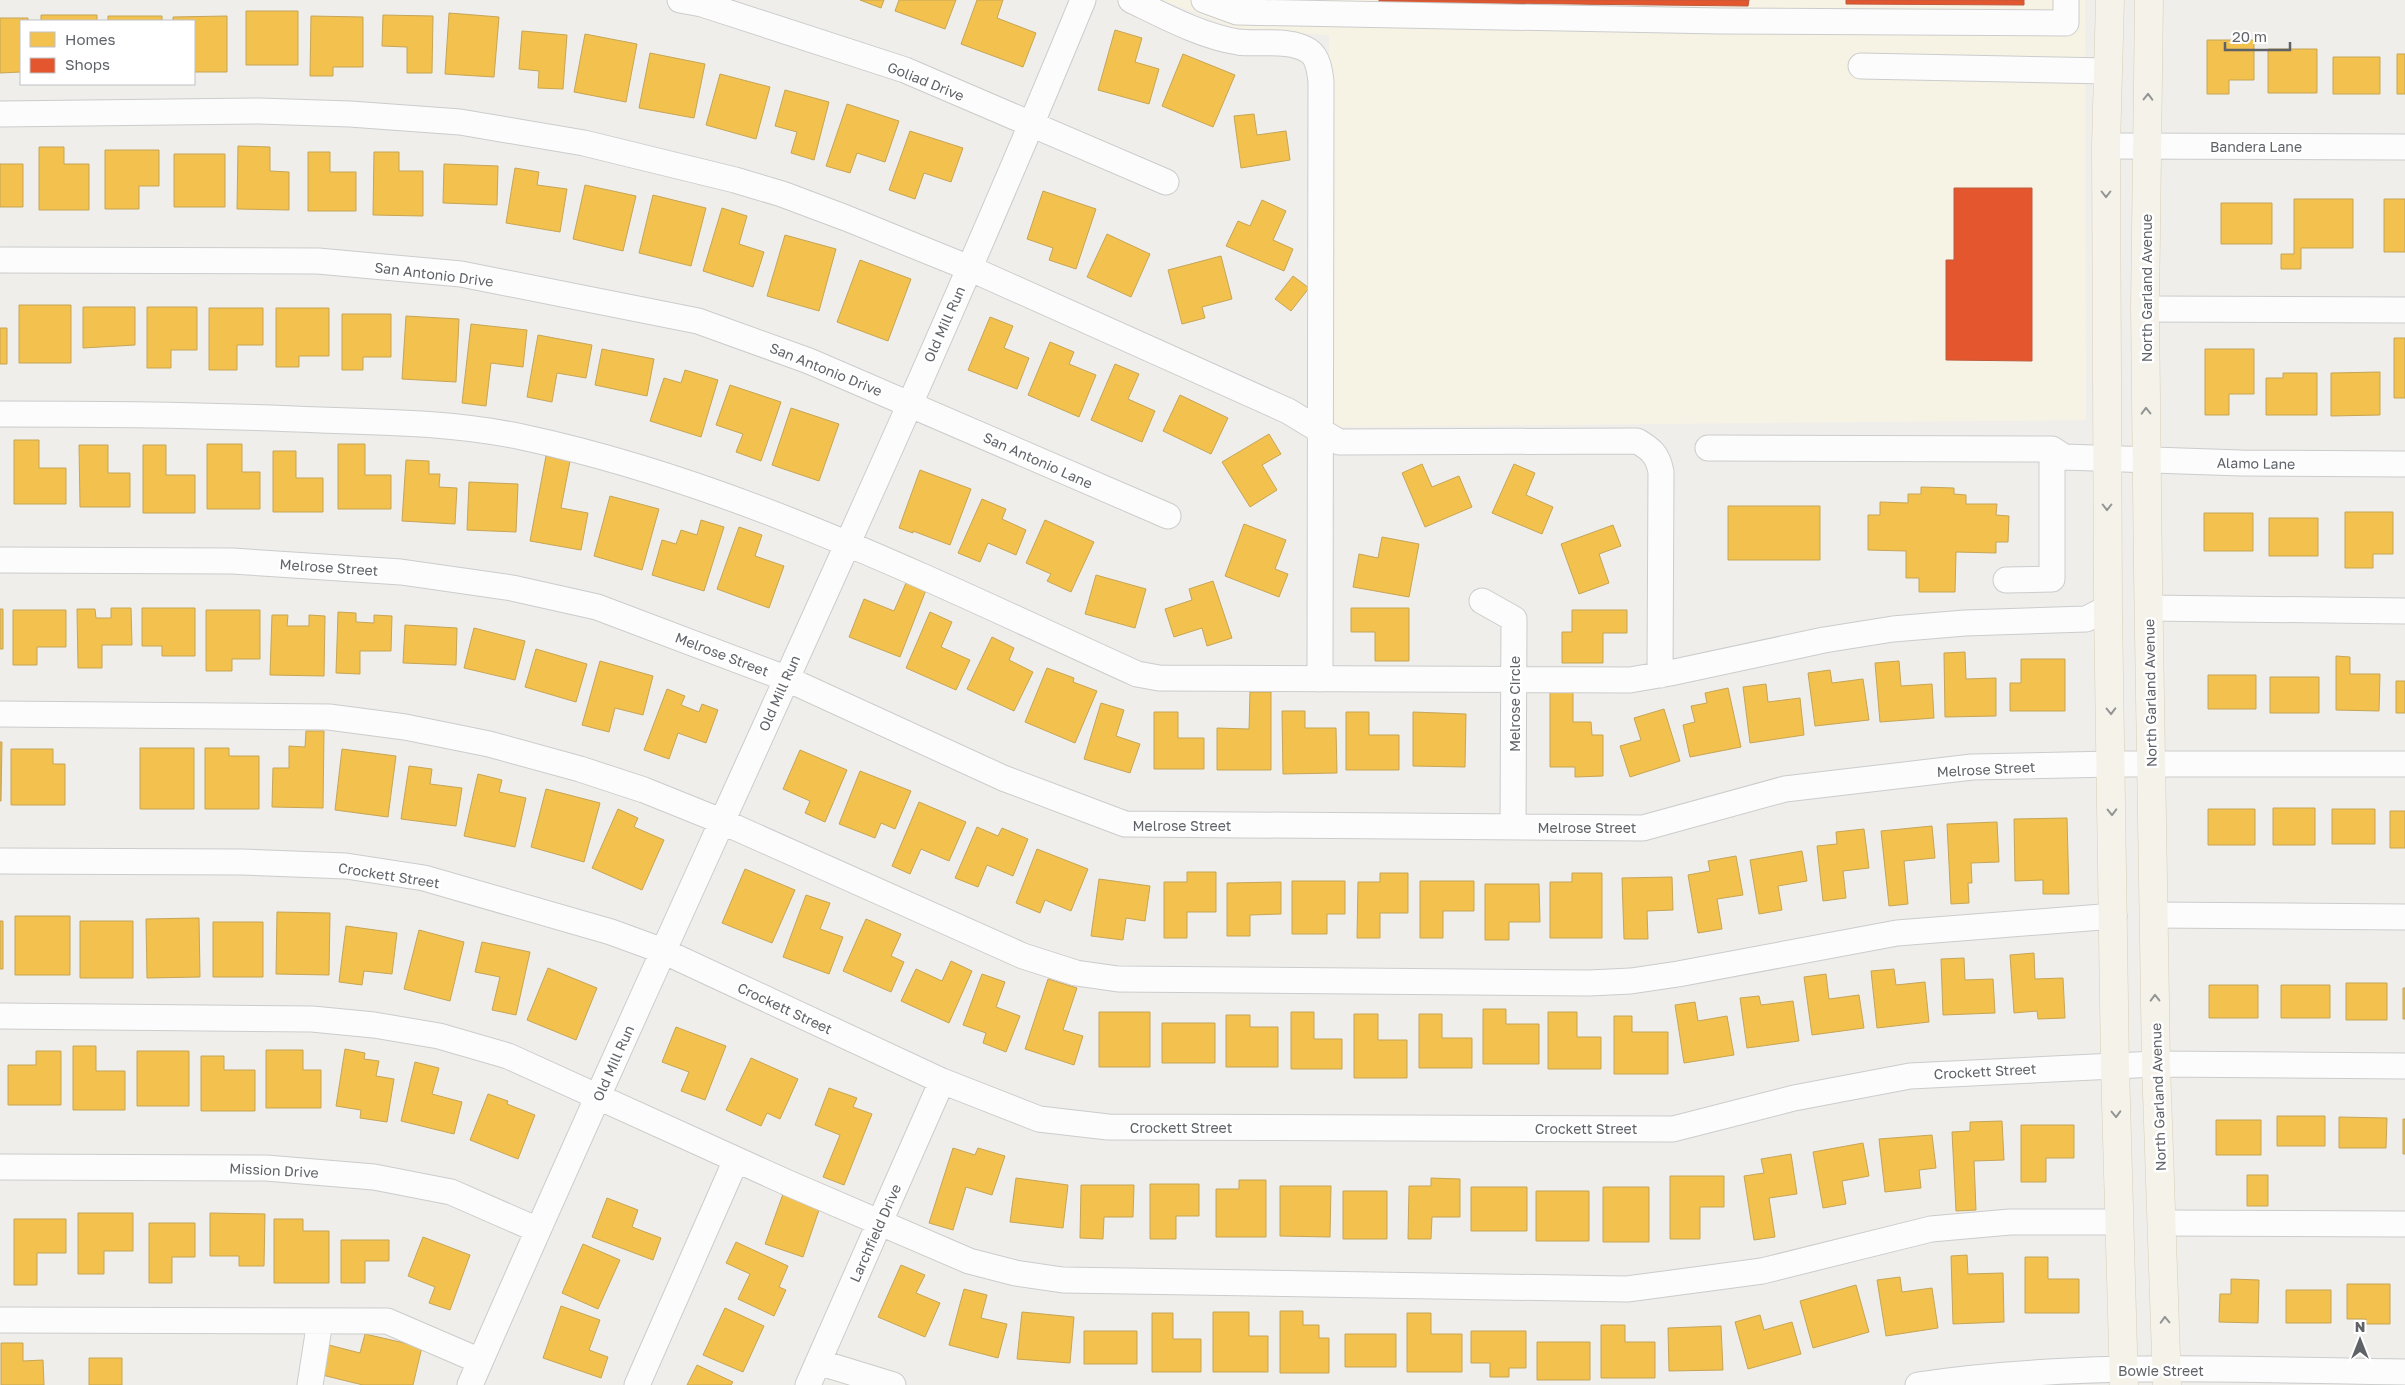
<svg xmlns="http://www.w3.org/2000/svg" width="2405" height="1385" viewBox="0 0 2405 1385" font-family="'Golos Text',sans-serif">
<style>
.commercial{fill:#f7f3e4}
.homes{fill:#f2c14e;stroke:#c6a556}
.shops{fill:#e4572e;stroke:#bc5b3f}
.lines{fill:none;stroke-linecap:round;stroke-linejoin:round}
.minor-casing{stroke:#cbcccc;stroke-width:27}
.major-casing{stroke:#d7ceb8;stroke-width:29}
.minor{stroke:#fdfcfc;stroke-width:25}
.major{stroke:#f4f2e9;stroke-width:28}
.oneway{stroke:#939595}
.labels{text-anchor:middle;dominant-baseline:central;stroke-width:5;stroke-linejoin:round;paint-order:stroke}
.street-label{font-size:14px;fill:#5f6368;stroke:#fff}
</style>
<rect width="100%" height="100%" fill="#efeeea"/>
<path class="commercial" d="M1162,0H2085L2086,420L1327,427L1329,35L1237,29Z"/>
<path class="homes" d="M860,0H884L881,8Z
M899,0H956L945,29L895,11Z
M977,0H1003L997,18L1036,33L1023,67L961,44Z
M246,11H298V65H246Z
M449,13L499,17L494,77L445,74Z
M41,15H97V21H41Z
M383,15L433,16L432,73H407V47L382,46Z
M108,16H162V21H108Z
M227,16V72H194V21H173V17Z
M311,16L363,17V67H333V76H310Z
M0,18H28V21H21V72L0,73Z
M1115,30L1142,38L1135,62L1159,69L1149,104L1098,90Z
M522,31L567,35L563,89L538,88L539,71L519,69Z
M585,34L637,44L626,102L574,92Z
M2207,40H2254V80H2229V94H2207Z
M2268,49H2317V93H2268Z
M650,53L705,64L694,118L639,108Z
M1183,54L1235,75L1213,127L1162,106Z
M2397,54H2405V94H2397Z
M2333,57H2380V94H2333Z
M720,74L770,87L756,139L706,125Z
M785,90L829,102L814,160L791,153L797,132L775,126Z
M847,104L899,121L885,162L857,153L850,173L826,166Z
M1254,114L1257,135L1286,131L1290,160L1241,168L1234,116Z
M910,131L963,148L951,182L924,173L915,199L889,190Z
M238,146L270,147V171L289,172V210L237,209Z
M39,147H64V164H89V210H39Z
M105,150H159V186H139V209H105Z
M308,152H330V172H356V211H308Z
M374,152H399V171H423V216L373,215Z
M174,154H225V207H174Z
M0,164H23V207H0Z
M444,164L498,166L497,205L443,203Z
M515,168L539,172L537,185L567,189L560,232L506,223Z
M585,185L636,196L623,251L573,239Z
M1043,191L1096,209L1076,269L1049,260L1053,248L1027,239Z
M653,195L706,208L691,266L639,253Z
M2294,199H2353V248H2301V269H2281V254H2294Z
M2384,199H2405V252H2384Z
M1262,200L1286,211L1273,240L1293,249L1284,271L1226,246L1238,221L1250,226Z
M2221,203H2272V244H2221Z
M722,208L747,216L739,244L764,252L753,287L703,271Z
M1107,234L1150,254L1131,297L1087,277Z
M785,235L836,249L819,311L767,296Z
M1221,256L1232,299L1202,307L1205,318L1182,324L1168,270Z
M860,260L911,279L888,341L837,322Z
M1293,276L1309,288L1291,311L1275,299Z
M19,305H71V363H19Z
M83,307H135V345L83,348Z
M147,307H197V350H171V368H147Z
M209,308H263V345H237V370H209Z
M276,308H329V356H299V367H276Z
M342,314H391V357H363V370H342Z
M406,316L459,319L456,382L402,379Z
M990,317L1013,326L1004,348L1029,358L1017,389L968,370Z
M471,324L527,330L523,367L491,363L486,406L462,403Z
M0,328H7V364H0Z
M538,335L592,345L586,378L557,373L552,402L527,397Z
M2394,338H2405V398H2394Z
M1050,342L1074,352L1069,364L1096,375L1079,417L1028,395Z
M602,349L654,359L647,396L595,385Z
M2205,349H2254V394H2229V415H2205Z
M1115,364L1139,374L1128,399L1155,411L1142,442L1091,420Z
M685,370L718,380L701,437L650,421L664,378L681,383Z
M2380,372V415L2331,416V373Z
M2283,373H2317V415H2266V378H2283Z
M730,385L781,402L761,461L736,452L743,434L716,425Z
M1180,395L1228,418L1211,454L1163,431Z
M791,408L839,424L819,481L772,465Z
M1269,434L1281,454L1262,465L1277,490L1250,507L1222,462Z
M14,440H39V468H66V504H14Z
M207,444H242V472H260V509H207Z
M338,444H365V475H391V509H338Z
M79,445H108V473H130V507H80Z
M143,445H166V475H195V513H143Z
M273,451H296V478H323V512H273Z
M546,456L570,461L561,508L588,513L581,550L530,541Z
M406,460L429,461V474H440L439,487L457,488L455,524L402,521Z
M1422,464L1432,487L1459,476L1472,507L1425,527L1402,473Z
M1514,464L1535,473L1526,495L1553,507L1542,534L1492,513Z
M920,470L971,489L950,545L913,531V533L899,528Z
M469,482L518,484L516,532L467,530Z
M1921,487L1954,488V494L1966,495V504H1997L1996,515L2009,516L2008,542H1996V553L1956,552L1955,592H1919V578H1906V551L1868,550V515H1880V502L1908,503V494H1921Z
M610,496L659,509L642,570L594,556Z
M982,499L1006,509L1002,519L1026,530L1016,555L988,543L980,562L958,553Z
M1728,506H1820V560H1728Z
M2345,512H2393V554H2373V568H2345Z
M2204,513H2253V551H2204Z
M2269,518H2318V556H2269Z
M701,520L724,527L704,591L652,575L662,540L676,544L681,530L697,535Z
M1045,520L1094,542L1071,592L1047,581L1051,574L1026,563Z
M1244,524L1286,540L1275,569L1288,574L1279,597L1225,576Z
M1613,525L1621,546L1599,554L1609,583L1579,594L1561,544Z
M739,527L762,535L755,556L784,566L769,608L717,589Z
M1382,537L1419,544L1409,597L1353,587L1359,554L1378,558Z
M1096,575L1146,589L1135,628L1085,614Z
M1213,581L1232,638L1207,646L1202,628L1174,637L1165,609L1192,600L1189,589Z
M906,583L926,590L900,657L849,637L864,599L894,611Z
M111,608H131L132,645H102V668H78L77,609H95L96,618H111Z
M142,608H195V656H162V646H142Z
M1351,608H1409V661H1375V632H1351Z
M0,609H3V649H0Z
M13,610H66V647H37V665H13Z
M206,610H260V659H232V671H206Z
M1572,610H1627V633H1603V663H1562V632H1572Z
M338,612L356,613V622L374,623V615L392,616L391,651H360V674L336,673Z
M930,612L952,622L941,647L970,660L956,690L906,668Z
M272,615H288L287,626H309V615L325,616L324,676L270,675Z
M405,625L457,628L456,665L403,663Z
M474,628L525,641L515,680L464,668Z
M992,637L1014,648L1009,660L1033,672L1014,711L967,689Z
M536,649L587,664L576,702L525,687Z
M1965,652L1966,679L1996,678V716L1945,717L1944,653Z
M2336,656L2350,657V674H2380L2379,711L2336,710Z
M2021,659H2065V711H2010V683H2021Z
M600,661L653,676L643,715L615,708L609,732L582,725Z
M1899,661L1901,686L1932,684L1934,718L1880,722L1875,663Z
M1047,668L1074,678L1073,682L1097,691L1075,743L1025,722Z
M1830,670L1832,683L1863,679L1869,720L1815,726L1808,673Z
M2208,675H2256V709H2208Z
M2270,677H2319V713H2270Z
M2396,681H2405V713H2396Z
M1766,684L1768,702L1800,698L1804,735L1750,743L1743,687Z
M1550,688H1573V722H1591L1592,735H1603V776L1575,777V767H1550Z
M1728,688L1741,747L1690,757L1683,725L1695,722L1691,706L1707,703L1705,693Z
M667,689L685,696L681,705L699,712L702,704L718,710L706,743L678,733L669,759L644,750Z
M1250,692H1271V770H1217V728L1249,729Z
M1101,703L1124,710L1116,736L1140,744L1130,773L1084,759Z
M1664,709L1680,761L1630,777L1620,746L1641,740L1634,718Z
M1282,711H1305V728H1336L1337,773L1283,774Z
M1154,712H1178V738H1204V769H1154Z
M1346,712H1369V735H1399V770H1346Z
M1413,712L1466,714L1465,767L1413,766Z
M306,731H324L323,808L272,807L273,768H289V746L305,747Z
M0,742H2L1,801H0Z
M140,748H194V809H140Z
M205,748H229V756H259V809H205Z
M11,749H53V764H65V805H11Z
M342,749L396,756L388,817L335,810Z
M800,750L847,770L825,822L805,813L810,801L783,789Z
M409,766L432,769L430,784L462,788L456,826L401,819Z
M860,771L911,791L895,829L881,823L875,838L839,824Z
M478,774L502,780L499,792L526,798L515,847L464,836Z
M546,789L600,803L584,862L531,847Z
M919,802L966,822L949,861L921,849L910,874L892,866Z
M2273,808H2315V845H2273Z
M618,809L638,818L634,827L664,840L642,890L592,868Z
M2208,809H2255V845H2208Z
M2332,809H2375V844H2332Z
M2390,811H2405V848H2390Z
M2067,818L2069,894H2043V880L2015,881L2014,819Z
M1997,822L1999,862L1971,863L1972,883H1968L1969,903L1951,904L1947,824Z
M1932,826L1935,858L1904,861L1908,904L1889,906L1881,831Z
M977,827L998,836L1002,828L1028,839L1013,876L987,865L978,887L955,878Z
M1864,829L1869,868L1843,871L1846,898L1823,901L1817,846L1837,844L1836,832Z
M1037,849L1088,869L1071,911L1045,900L1040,913L1016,903Z
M1802,851L1807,881L1778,886L1782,910L1759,914L1750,860Z
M1736,856L1743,895L1717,899L1722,929L1698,933L1688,875L1710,871L1708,861Z
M745,869L795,890L772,943L722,923Z
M1187,872H1216V912H1187V938H1164V882H1187Z
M1380,873H1408V913H1380V938H1357L1358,882H1380Z
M1572,873H1602V938H1550V882H1572Z
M1672,877L1673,910L1647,911L1648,939H1624L1622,878Z
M1099,879L1150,886L1145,921L1126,918L1123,940L1091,936Z
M1292,881H1345V914H1327V934H1292Z
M1420,881H1474V911H1443V938H1420Z
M1281,882V914L1250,915V936H1227V883Z
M1485,884H1539L1540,922H1509V940H1485Z
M806,895L830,903L820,929L843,937L829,974L783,957Z
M277,912L330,913L329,975L276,974Z
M15,916H70V975H15Z
M199,918L200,977L147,978L146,919Z
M866,919L901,934L891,956L904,962L891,992L843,971Z
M0,921H3V969H0Z
M80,921H133V978H80Z
M213,922H263V977H213Z
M346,926L397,933L392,974L364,971L362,985L339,982Z
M419,930L464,942L450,1001L404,989Z
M482,942L530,952L516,1015L492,1010L500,977L475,972Z
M2034,953L2035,979L2063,978L2065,1018L2038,1019L2037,1011L2014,1013L2010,955Z
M1964,958L1965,980L1993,979L1995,1013L1943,1015L1941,959Z
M951,961L972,971L949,1023L901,1001L916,969L942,981Z
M548,968L597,988L576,1040L527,1020Z
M1894,969L1896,985L1925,982L1929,1022L1877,1028L1871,971Z
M982,974L1005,982L996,1007L1020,1016L1006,1052L983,1043L986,1033L963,1025Z
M1826,974L1829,999L1859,995L1864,1028L1812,1035L1804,977Z
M1048,979L1077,988L1063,1030L1083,1036L1074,1065L1025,1049Z
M2346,983H2387V1020H2346Z
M2209,985H2258V1018H2209Z
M2281,985H2330V1018H2281Z
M2403,988H2405V1019H2403Z
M1759,996L1761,1005L1793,1001L1799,1041L1747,1048L1740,998Z
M1695,1002L1698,1021L1727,1016L1734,1055L1684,1063L1675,1005Z
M1483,1009H1506V1024H1539V1064H1483Z
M1099,1012H1150V1067H1099Z
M1291,1012H1314V1039H1342V1069H1291Z
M1548,1012H1577V1037H1601V1069H1548Z
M1354,1014H1378V1040H1407V1078H1354Z
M1419,1014H1442V1038H1472V1068H1419Z
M1226,1015H1250V1027H1278V1067H1226Z
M1614,1016H1632V1032H1668V1074H1614Z
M1162,1023H1215V1063H1162Z
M676,1027L726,1046L705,1100L681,1091L689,1072L662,1062Z
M73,1046H96V1071H125V1110H73Z
M345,1049L365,1053L364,1059L379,1061L376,1076L394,1079L387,1122L360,1118L361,1110L336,1106Z
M266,1050H303V1070H321V1108H266Z
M36,1051H61V1105H8V1065H36Z
M137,1051H189V1106H137Z
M201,1056H224V1070H255V1111H201Z
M751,1058L798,1079L780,1119L767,1113L761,1126L726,1110Z
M415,1062L439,1068L432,1094L462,1102L454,1134L401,1121Z
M829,1088L857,1098L853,1107L872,1114L844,1185L823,1177L840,1135L815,1125Z
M488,1094L508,1101L507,1104L535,1115L518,1159L470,1140Z
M2277,1116H2325V1146H2277Z
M2339,1117L2387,1118L2386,1148H2339Z
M2403,1119H2405V1154H2403Z
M2216,1120H2261V1155H2216Z
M2002,1121L2004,1160L1974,1161L1976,1210L1956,1211L1952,1132L1970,1131V1122Z
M2021,1125H2074V1158H2046V1182H2021Z
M1932,1135L1936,1168L1919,1170L1921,1188L1885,1192L1879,1139Z
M1863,1143L1869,1176L1842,1181L1846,1204L1823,1208L1813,1152Z
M953,1148L975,1155L978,1148L1005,1156L992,1195L966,1187L953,1230L929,1223Z
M1791,1154L1797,1194L1769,1198L1775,1237L1754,1240L1744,1176L1764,1173L1761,1159Z
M2247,1175H2268V1206H2247Z
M1670,1176H1724V1207H1700V1239H1670Z
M1016,1178L1068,1185L1063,1228L1010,1222Z
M1431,1178L1460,1179V1217H1432L1431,1239H1408L1409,1186H1431Z
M1239,1180H1266V1237H1216V1189H1239Z
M1150,1184H1199V1216H1176V1239H1150Z
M1081,1185H1134L1133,1217H1104L1103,1239L1080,1238Z
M1280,1186H1331L1330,1237L1280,1236Z
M1471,1187H1527V1231H1471Z
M1603,1187H1649V1242H1603Z
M1343,1191H1387V1239H1343Z
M1536,1191H1589V1241H1536Z
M783,1194L820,1207L803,1257L765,1244Z
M607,1198L638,1210L632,1227L661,1238L653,1260L592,1237Z
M78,1213H133V1251H104V1274H78Z
M210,1213L265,1214L264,1266H239V1256H210Z
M14,1219H66V1253H37V1285H14Z
M274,1219H303V1231H329V1283H274Z
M149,1223H195V1257H172V1283H149Z
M423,1237L470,1255L450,1310L429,1303L435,1287L408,1276Z
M341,1240H389V1261H365V1283H341Z
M736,1242L788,1266L779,1287L786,1290L774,1316L738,1299L750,1274L726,1263Z
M583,1244L620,1260L598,1309L562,1293Z
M1967,1255L1968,1274L2003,1273L2004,1322L1953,1324L1951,1256Z
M2025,1257H2048V1279H2079V1313H2025Z
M901,1265L925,1275L916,1293L940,1303L925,1337L878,1317Z
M1900,1277L1902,1292L1932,1288L1938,1328L1886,1336L1877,1280Z
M2231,1279L2259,1280L2258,1323L2219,1322L2220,1294H2231Z
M2347,1284H2390V1324H2366V1319H2347Z
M1856,1285L1869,1332L1813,1348L1800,1301Z
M964,1289L987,1295L981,1318L1007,1324L998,1358L949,1345Z
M2286,1290H2331V1323H2286Z
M561,1306L600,1320L589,1350L608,1357L601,1378L543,1358Z
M725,1308L764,1326L743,1372L703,1355Z
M1280,1311H1303V1325H1319V1338H1329V1373H1280Z
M1022,1312L1074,1317L1070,1363L1017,1359Z
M1213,1312H1249V1336H1268V1372H1213Z
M1152,1313H1173V1339H1201V1372H1152Z
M1407,1313H1431V1334H1462V1372H1407Z
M1760,1315L1764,1330L1792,1322L1801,1354L1748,1369L1735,1322Z
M1601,1325H1625V1342H1655V1378H1601Z
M1721,1326L1723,1370L1669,1371L1668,1328Z
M1084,1331H1137V1364H1084Z
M1471,1331H1526V1368H1509V1377H1490V1363H1471Z
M365,1334L422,1347L413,1385H363L322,1375L329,1345L360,1353Z
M1345,1334H1396V1367H1345Z
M1537,1342H1590V1380H1537Z
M1,1343H23V1361L43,1360L44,1385H1Z
M89,1358H122V1385H89Z
M697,1365L733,1382L731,1385H687Z"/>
<path class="shops" d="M1379,0H1749L1748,6L1379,2Z
M1846,0H2024V5L1846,4Z
M1954,188H2032V361L1946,360V260H1954Z"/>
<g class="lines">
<g class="minor-casing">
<path id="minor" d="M680,0L702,4L905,70L1166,182
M1131,0C1164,16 1201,36 1238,42C1260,45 1289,38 1309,51C1318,57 1320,72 1321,82L1320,679
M1204,0L1237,12L1720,21L2066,23V0
M1861,66L2108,71
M0,114L259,111L350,114L460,122L584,143L735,180L782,194L846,218L969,268L1288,411L1339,442L1637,441C1651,449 1658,455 1661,472L1660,675
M2106,146L2405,147
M0,260L318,261L461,274L698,321L809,361L1168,516
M2145,309L2405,310
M0,414C107,414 214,415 321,420C389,422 456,423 522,437C738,483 938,584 1137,674L1159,678L1630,680L1670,673L1824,640L1893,629L1965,623L2086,619L2108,608
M1708,448L2052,449L2064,457L2241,463L2405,464
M0,560L232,561L401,572L512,588L597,607L785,678L1003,778L1125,824L1643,828L1785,789L1972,767L2112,764H2405
M2006,580L2052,579V449
M1482,601L1514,619L1513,827
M2148,608L2405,611
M0,714L329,717L405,727L489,744L580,769L644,790L721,821L1023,956L1076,973L1118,979L1589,983L1631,981L1678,974L1897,933L2114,916
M0,861L242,862L346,866L424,878L611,932L663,951L942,1081L1039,1119L1108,1127L1673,1129L1794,1098L1910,1076L2156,1064L2405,1066
M2154,915L2405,917
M0,1016L312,1019L374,1025L439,1036L508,1056L788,1183L969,1261L1015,1273L1063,1280L1627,1289L1762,1271L1931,1229L2010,1222H2119
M0,1167L266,1168L374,1177L451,1192L538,1230
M2162,1223L2405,1224
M0,1320L387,1321L480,1361
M818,1362L893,1385
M310,1385L320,1321
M470,1385C671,922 891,467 1083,0
M637,1385L736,1160
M808,1385L942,1081
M1918,1385C2079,1361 2243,1370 2405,1372"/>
</g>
<g class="major-casing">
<path id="major" d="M2110,0L2106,146L2108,608L2115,1066L2124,1385
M2149,0L2145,309L2148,574L2156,1064L2167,1385"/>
</g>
<use href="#minor" class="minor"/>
<use href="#major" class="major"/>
</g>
<defs><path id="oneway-chevron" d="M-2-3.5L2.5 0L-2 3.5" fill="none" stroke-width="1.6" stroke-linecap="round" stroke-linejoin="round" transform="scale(1.25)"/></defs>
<g class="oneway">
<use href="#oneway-chevron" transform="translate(2148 97) rotate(-89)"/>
<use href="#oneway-chevron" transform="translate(2106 194) rotate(90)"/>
<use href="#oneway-chevron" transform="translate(2146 411) rotate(-91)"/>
<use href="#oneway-chevron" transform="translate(2107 507) rotate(90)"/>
<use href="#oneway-chevron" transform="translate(2111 711) rotate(89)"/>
<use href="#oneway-chevron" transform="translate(2112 812) rotate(89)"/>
<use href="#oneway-chevron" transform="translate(2155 998) rotate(-91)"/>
<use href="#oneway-chevron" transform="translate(2116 1114) rotate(88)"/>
<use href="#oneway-chevron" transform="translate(2165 1320) rotate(-92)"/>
</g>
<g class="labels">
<g class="street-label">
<text transform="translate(926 81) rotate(22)">Goliad Drive</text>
<text x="2256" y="146">Bandera Lane</text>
<text transform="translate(434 274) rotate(7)">San Antonio Drive</text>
<text transform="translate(2146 288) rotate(-90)">North Garland Avenue</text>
<text transform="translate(944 324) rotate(-66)">Old Mill Run</text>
<text transform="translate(826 369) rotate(22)">San Antonio Drive</text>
<text transform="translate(1038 460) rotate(24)">San Antonio Lane</text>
<text transform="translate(2256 463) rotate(1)">Alamo Lane</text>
<text transform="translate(329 567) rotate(4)">Melrose Street</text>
<text transform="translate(722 654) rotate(21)">Melrose Street</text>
<text transform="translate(779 693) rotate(-66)">Old Mill Run</text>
<text transform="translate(2150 693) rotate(-91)">North Garland Avenue</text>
<text transform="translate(1514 704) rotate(-90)">Melrose Circle</text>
<text transform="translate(1986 769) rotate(-3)">Melrose Street</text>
<text x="1182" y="825">Melrose Street</text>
<text x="1587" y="827">Melrose Street</text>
<text transform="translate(389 875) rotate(9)">Crockett Street</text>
<text transform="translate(785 1008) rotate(25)">Crockett Street</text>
<text transform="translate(613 1063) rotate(-66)">Old Mill Run</text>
<text transform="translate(1985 1071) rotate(-3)">Crockett Street</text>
<text transform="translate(2158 1097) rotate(-92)">North Garland Avenue</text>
<text x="1181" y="1127">Crockett Street</text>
<text x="1586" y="1128">Crockett Street</text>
<text transform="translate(274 1170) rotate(3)">Mission Drive</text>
<text transform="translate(875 1233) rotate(-66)">Larchfield Drive</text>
<text x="2161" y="1370">Bowie Street</text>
</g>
</g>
<rect x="20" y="20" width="175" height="65" fill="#ffffff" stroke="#bfc1c3"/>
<rect x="30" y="32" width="25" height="15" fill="#f2c14e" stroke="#bfc1c3"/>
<text x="65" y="45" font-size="15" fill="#5f6368">Homes</text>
<rect x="30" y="58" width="25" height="15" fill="#e4572e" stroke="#bfc1c3"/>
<text x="65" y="70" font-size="15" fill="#5f6368">Shops</text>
<g transform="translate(2360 1340)" stroke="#ffffff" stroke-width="4" paint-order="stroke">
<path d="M0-4L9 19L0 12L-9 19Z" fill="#5f6368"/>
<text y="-8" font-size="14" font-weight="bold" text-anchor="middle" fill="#5f6368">N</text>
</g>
<path d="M2225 42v8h65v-8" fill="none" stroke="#5f6368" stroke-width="2.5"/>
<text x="2232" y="42" font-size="15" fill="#5f6368" stroke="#ffffff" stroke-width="4" paint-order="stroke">20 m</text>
</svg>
